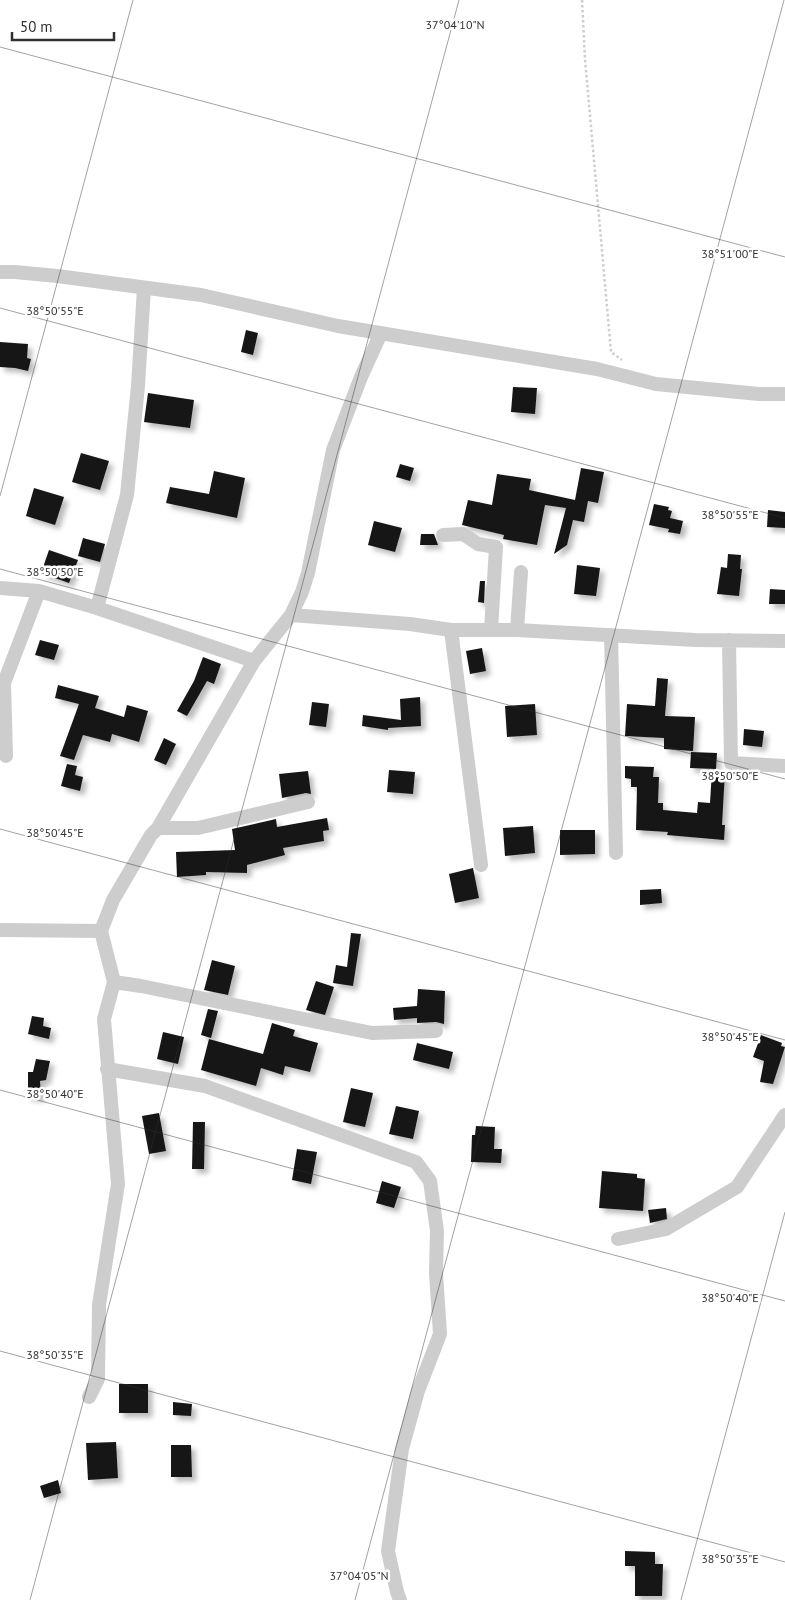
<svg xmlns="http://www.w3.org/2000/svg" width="785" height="1600" viewBox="0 0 785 1600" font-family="'PT Sans',sans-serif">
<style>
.building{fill:#171717;filter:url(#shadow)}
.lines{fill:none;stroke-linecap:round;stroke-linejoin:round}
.path{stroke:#cdcdcd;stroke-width:2.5;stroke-dasharray:2.5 2.5;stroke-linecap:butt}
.minor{stroke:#cdcdcd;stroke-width:14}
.ticks{fill:none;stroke:#303030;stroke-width:1;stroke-opacity:0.45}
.ticks-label{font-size:12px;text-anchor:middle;fill:#303030;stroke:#fff;stroke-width:5;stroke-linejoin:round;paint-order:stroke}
</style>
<defs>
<filter id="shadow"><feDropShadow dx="4.5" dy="4.5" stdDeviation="2.5" flood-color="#0004"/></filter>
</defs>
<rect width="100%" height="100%" fill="#fff"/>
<path class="building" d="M246,330L258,333L253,355L241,352Z
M0,342L28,344L27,358L31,359L28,371L15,368L0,367Z
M513,387L537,388L535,414L511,412Z
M148,393L194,400L190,428L144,422Z
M81,453L109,461L100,490L72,482Z
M400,464L414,468L410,481L396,477Z
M581,468L604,472L598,503L588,501L584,522L573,520L567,545L554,554L566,508L545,505L537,545L503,539L504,535L462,525L468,500L492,505L497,474L531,479L529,490L575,500Z
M214,471L245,478L237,518L166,503L170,487L209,494Z
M34,488L64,497L55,525L26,516Z
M654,504L669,507L668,510L672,511L670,518L683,521L680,534L668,532L669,529L649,525Z
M768,510L785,512V528L767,527Z
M374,521L402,528L395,552L368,545Z
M421,534H434L438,545H420Z
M83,538L105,544L100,562L78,556Z
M49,550L78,560L69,583L41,573Z
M728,554L741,555L740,569H742L739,596L717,594L721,567L727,568Z
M577,565L600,568L596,596L574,594Z
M480,581H485L484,603L478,602Z
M770,589L785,590V604H769Z
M40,640L59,645L54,660L35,655Z
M482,648L486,671L470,674L466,651Z
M203,657L221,664L214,684L207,681L187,716L177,711L194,681Z
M657,678L668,679L665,716L695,717L693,751L664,749V738L625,736L627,704L655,706Z
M58,685L99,696L95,708L124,717L127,705L148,711L139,742L112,734L110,742L83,735L74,760L60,756L79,704L55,698Z
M420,697L421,726L388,728V730L362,726L363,715L401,720L400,699Z
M312,702L329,704L326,727L309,725Z
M535,704L537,735L507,737L505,706Z
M744,729L764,731L762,747L743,745Z
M164,738L176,744L166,765L154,760Z
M691,752L717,753L716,769L690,768Z
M67,764L77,766L75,775L83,777L80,791L61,786Z
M625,766L654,767L653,777H659L658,803H663V810L697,813L698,802L710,803L712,770L725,771L722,825H725L724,840L667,835L668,832L636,830L637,787H631V779L625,778Z
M389,770L415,772L413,794L387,792Z
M308,771L311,794L306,793L282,798L279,774Z
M327,818L329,830L323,831L324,841L283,848L285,855L247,865V873L206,872V875L177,877L176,852L235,850L232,829L276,819L277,827Z
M533,826L535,853L505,856L503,828Z
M560,830H595V854L560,855Z
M473,868L479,898L455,903L449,874Z
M661,889L662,903L640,905V890Z
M351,933L361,934L353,986L333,983L336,965L347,967Z
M212,960L235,966L228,995L204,990Z
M316,981L334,987L325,1015L306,1010Z
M418,989L445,991L444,1024L436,1022L417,1023V1018L394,1020L393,1008L417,1006Z
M208,1009L218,1011L211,1038L201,1035Z
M32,1016L44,1018L43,1026L51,1028L49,1039L28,1034Z
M272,1023L295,1030L293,1036L318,1043L310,1072L285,1066L283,1075L261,1068L256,1086L201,1070L209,1039L263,1054Z
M163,1032L184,1037L178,1064L157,1059Z
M761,1035L782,1043L781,1046L785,1047L773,1084L760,1082L764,1061L753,1057Z
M417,1043L453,1052L449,1069L413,1060Z
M36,1059L50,1061L46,1080L40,1081L41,1097H28V1072H33Z
M351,1088L373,1093L365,1127L343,1122Z
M396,1106L419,1111L413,1139L389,1134Z
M159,1113L166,1151L149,1154L142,1116Z
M193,1122H205L204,1169H192Z
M476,1126L495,1127L494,1149H502L501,1163L471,1162L472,1135H475Z
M297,1149L317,1152L311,1184L292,1180Z
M602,1171L637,1174V1178L645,1179L643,1211L599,1208Z
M382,1181L401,1187L394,1208L376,1203Z
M666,1208L667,1219L650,1223L648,1210Z
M119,1384H148V1413H119Z
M173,1402L192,1404L191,1416L173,1415Z
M116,1442L118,1478L88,1480L86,1443Z
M171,1445H191L192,1477H171Z
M58,1480L61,1493L44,1498L40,1486Z
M625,1551L655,1552V1564H663L662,1596H635V1566H625Z"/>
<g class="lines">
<path class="path" d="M582,0L585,59L611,352L622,360"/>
<path class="minor" d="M0,272H15L57,276L201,295L338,326L597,369L656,384L759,394H785
M443,535L463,534L478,544L496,547L491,630
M0,588L39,591
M97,608L127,495L138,386L144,288
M291,615L410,624L451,630H517L695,640L785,641
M451,630L481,865
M517,630L521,572
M611,635L616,853
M729,640L731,763L785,766
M6,756L4,683L39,591L97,608L254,661
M158,828H198L308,802
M0,930L101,931
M114,982L141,986L372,1033L436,1031
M107,1069L205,1086L416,1162L430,1181L437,1231L436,1273L440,1334L418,1391L402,1449L388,1551L397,1592L400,1600
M618,1239L666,1229L737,1187L785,1115
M89,1397L98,1379L99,1305L118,1184L104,1019L114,982L101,931L113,900L151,835L158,828L254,661L291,615L302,592L308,573L333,450L361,377L381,333"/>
</g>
<path class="ticks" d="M0,47L785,257M0,308L785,518M0,496L133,0M0,569L785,779M0,829L785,1040M0,1090L785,1301M0,1351L785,1562M30,1600L459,0M355,1600L784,0M681,1600L785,1212"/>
<g class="ticks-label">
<text x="455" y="29">37°04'10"N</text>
<text x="730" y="258">38°51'00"E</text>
<text x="55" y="315">38°50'55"E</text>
<text x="730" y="519">38°50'55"E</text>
<text x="55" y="576">38°50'50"E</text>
<text x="730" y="780">38°50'50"E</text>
<text x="55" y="837">38°50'45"E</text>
<text x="730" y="1041">38°50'45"E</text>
<text x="55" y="1098">38°50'40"E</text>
<text x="730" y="1302">38°50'40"E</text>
<text x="55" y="1359">38°50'35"E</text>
<text x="730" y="1563">38°50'35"E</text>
<text x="359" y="1580">37°04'05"N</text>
</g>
<path d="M12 32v8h102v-8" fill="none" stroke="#303030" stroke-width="2.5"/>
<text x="20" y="32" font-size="15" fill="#303030" stroke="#ffffff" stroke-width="4" paint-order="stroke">50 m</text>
</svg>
